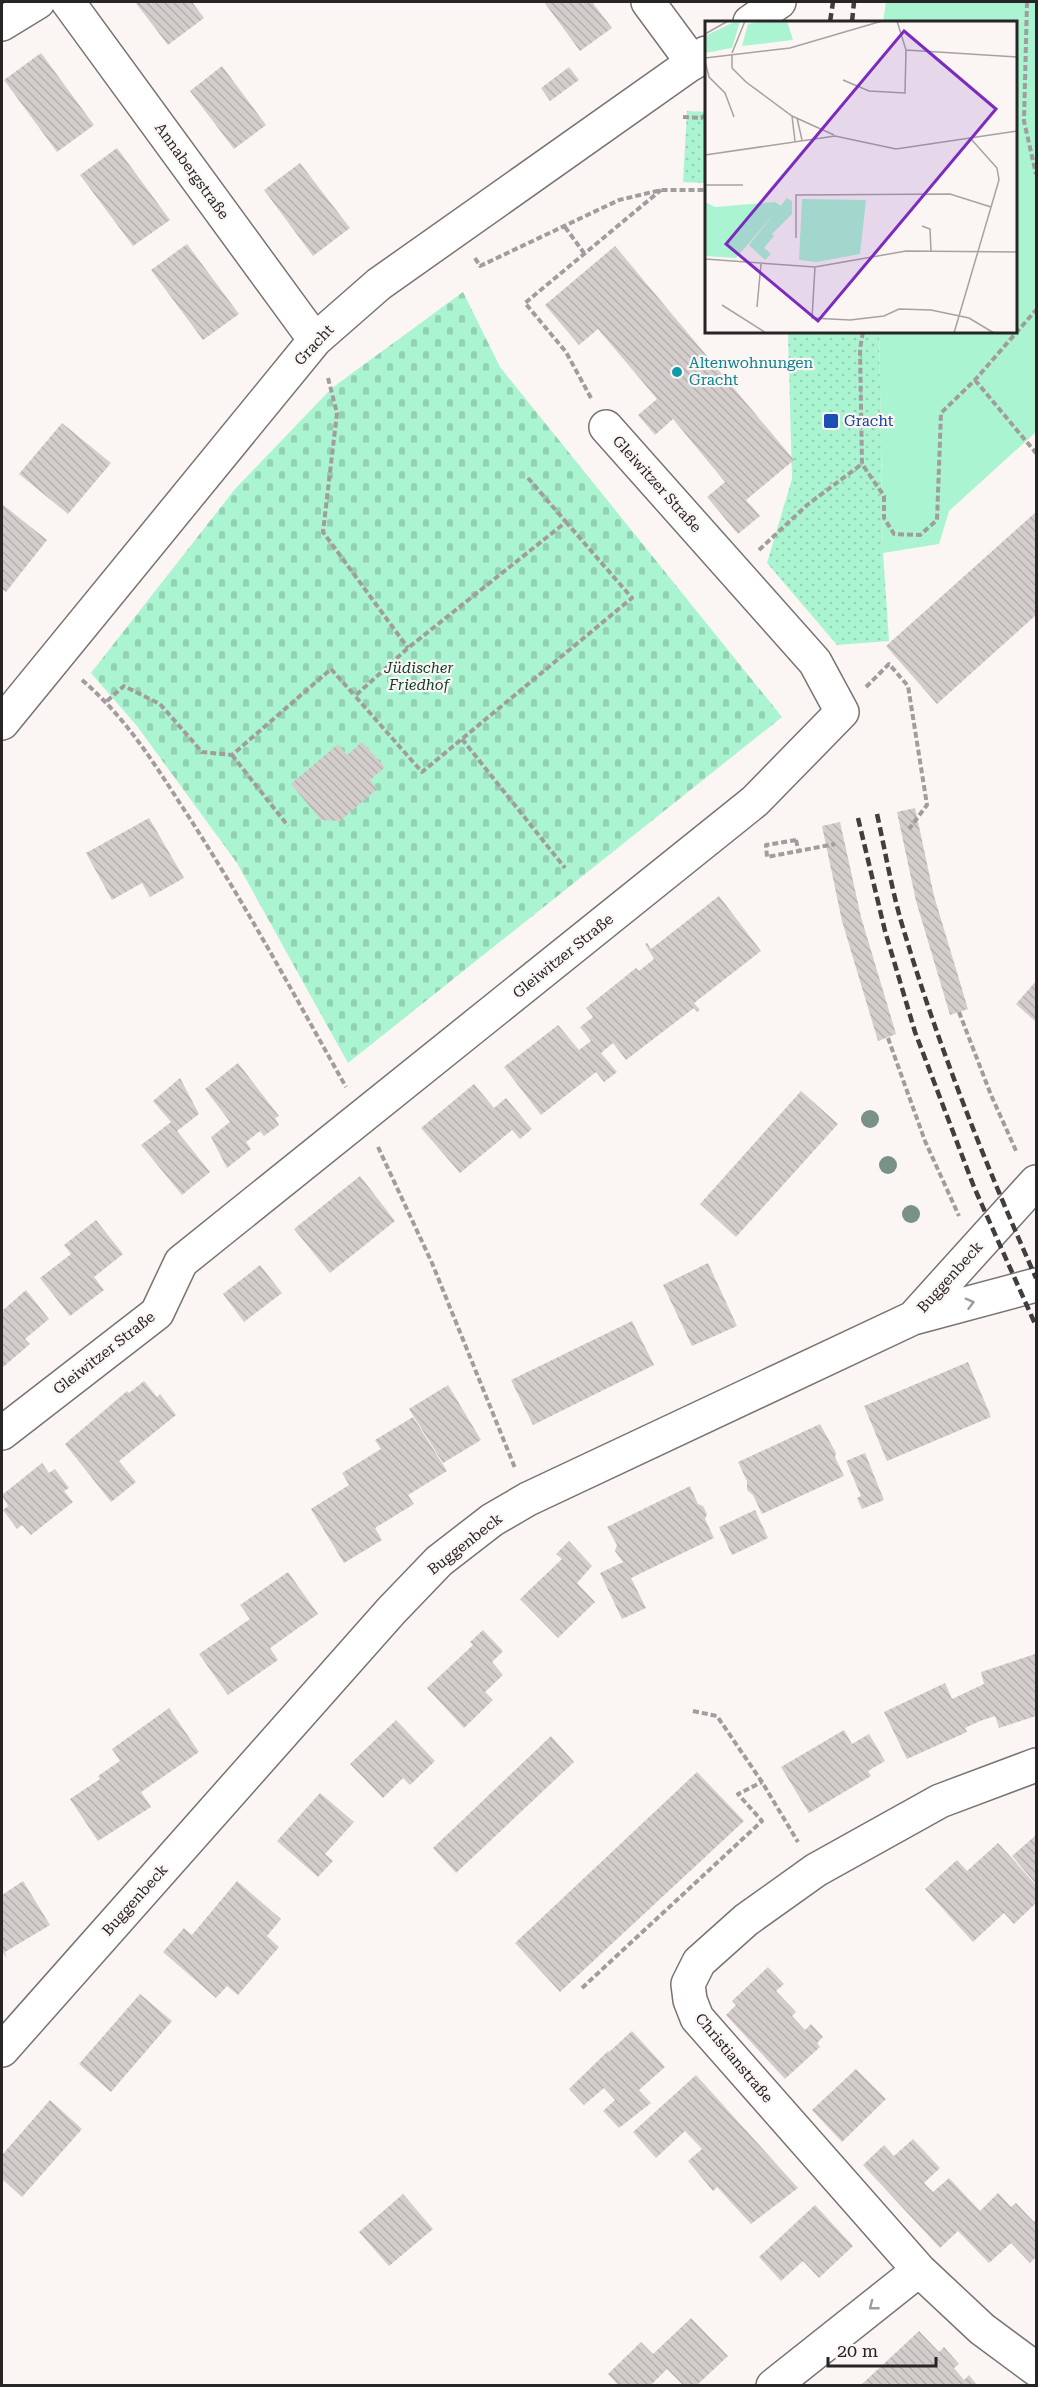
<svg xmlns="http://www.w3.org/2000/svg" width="1038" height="2387" viewBox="0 0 1038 2387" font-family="'Roboto Serif',serif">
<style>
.grass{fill:url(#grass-dots)}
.cemetery{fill:url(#cemetery-stones)}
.park{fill:#abf4d1}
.building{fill:url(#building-back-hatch)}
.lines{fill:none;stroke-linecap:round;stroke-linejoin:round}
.minor-casing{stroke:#797472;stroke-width:36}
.path{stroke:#a19d9c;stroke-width:4;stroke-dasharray:6 3;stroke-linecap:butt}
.minor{stroke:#fff;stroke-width:33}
.rail{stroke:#413f3e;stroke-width:4.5;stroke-dasharray:9 4.5;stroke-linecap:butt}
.path-bridge{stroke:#a19d9c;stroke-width:4;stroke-dasharray:6 3;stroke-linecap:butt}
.tree{fill:#799186}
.oneway{stroke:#9e9d9d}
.culture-dot{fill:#0f9aa8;stroke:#fbf5f3;stroke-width:2}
.transit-dot{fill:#1a4fb4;stroke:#fbf5f3;stroke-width:2}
.labels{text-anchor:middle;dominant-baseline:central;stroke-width:4.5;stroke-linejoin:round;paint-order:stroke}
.street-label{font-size:15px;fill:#272525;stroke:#fbf5f3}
.culture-label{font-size:15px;fill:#0d838f;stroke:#fbf5f3;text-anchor:start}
.transit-label{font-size:15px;fill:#164399;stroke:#fbf5f3;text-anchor:start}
.park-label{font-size:15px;font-style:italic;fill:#0f3f2c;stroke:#fbf5f3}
.inset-road{fill:none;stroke:#a6a2a1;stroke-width:1.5}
.view{fill:#7b2cbf;fill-opacity:0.15;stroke:#7b2cbf;stroke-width:3}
.inset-edge{fill:none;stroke:#272525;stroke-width:3}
</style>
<defs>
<pattern id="grass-dots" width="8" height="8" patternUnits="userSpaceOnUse" patternTransform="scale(1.5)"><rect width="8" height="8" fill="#abf4d1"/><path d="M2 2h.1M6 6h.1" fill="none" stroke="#93d1b3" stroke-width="1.8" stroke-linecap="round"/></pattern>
<pattern id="cemetery-stones" width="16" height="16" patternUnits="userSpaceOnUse" patternTransform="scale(1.5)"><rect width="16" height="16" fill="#abf4d1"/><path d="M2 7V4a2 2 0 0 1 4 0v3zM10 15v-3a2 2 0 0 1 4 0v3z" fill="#93d1b3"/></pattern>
<pattern id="building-back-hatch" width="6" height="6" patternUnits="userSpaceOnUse" patternTransform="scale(1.5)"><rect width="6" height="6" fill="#d3cdcc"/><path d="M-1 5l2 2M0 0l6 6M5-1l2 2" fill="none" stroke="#b5b0af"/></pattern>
</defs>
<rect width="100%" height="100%" fill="#fbf5f3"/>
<path class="grass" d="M687,111L706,112V183L683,182Z
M788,332H879L883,553L889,641L837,645L767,563L792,479Z"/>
<path class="cemetery" d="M463,292L500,367L782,717L348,1063L237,863L137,726L91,673L235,489L332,388Z"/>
<path class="park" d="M886,2H1036V432L949,511L939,544L883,553L879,332H1016V22H883Z"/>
<path class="building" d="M135,2H192L204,18L168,45Z
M544,2H592L612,28L580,51Z
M41,53L94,125L57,152L4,80Z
M222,66L266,125L234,149L190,91Z
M569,67L579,80L550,101L541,88Z
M117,148L170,220L133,246L80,175Z
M300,163L350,228L313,256L264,190Z
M187,244L239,314L203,340L151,270Z
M615,246L794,460L746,500L760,516L738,534L707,497L725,482L673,419L655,435L638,415L657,399L598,329L579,345L545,305Z
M62,423L111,463L68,514L19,474Z
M2,504L47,540L6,592L2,589Z
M1036,512V615L937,704L886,646Z
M362,742L385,767L370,780L377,789L340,821L321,820L291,784L338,744L347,755Z
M915,808L934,896L968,1009L950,1015L916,901L897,812Z
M149,818L184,878L150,897L142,883L112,900L86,853Z
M840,822L861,917L896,1034L878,1041L842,921L822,826Z
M719,896L761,951L694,1003L700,1010L697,1012L694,1008L626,1060L613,1043L601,1053L617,1072L604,1082L596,1072L541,1115L504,1067L558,1025L579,1050L591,1041L580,1027L593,1017L586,1008L636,968L639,971L654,959L645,944L647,943L651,949Z
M1036,981V1022L1016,1004Z
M238,1063L279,1116L275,1118L279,1125L264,1136L260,1131L246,1142L251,1149L227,1168L211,1137L230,1122L205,1089Z
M180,1078L199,1114L177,1131L210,1172L182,1195L141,1145L171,1122L153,1101Z
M474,1084L494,1108L506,1098L532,1129L520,1139L512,1130L460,1173L421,1128Z
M801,1091L838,1124L736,1237L700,1204Z
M360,1176L395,1221L330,1273L294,1229Z
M96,1220L123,1254L94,1277L104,1290L70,1316L40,1278L71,1254L64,1245Z
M708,1263L737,1326L692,1346L663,1285Z
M260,1265L282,1293L244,1322L223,1294Z
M26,1290L49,1319L25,1339L30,1344L2,1368V1311Z
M632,1321L654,1365L533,1425L511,1380Z
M968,1362L991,1417L887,1461L864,1406Z
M144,1381L157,1397L160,1394L176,1415L119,1461L136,1482L111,1502L65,1444L127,1391L129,1393Z
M448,1385L481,1440L443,1463L409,1409Z
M413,1417L447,1471L408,1495L414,1504L375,1528L382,1540L344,1563L311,1509L349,1485L342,1473L381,1449L375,1440Z
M820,1424L836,1453L835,1457L844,1476L762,1514L753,1495L747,1490V1481L738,1462Z
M865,1453L884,1500L862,1509L857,1498L861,1496L846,1461Z
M42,1463L49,1473L55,1469L69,1488L64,1491L73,1502L31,1535L22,1525L17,1529L3,1510L8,1506L2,1495Z
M690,1486L698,1504L703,1506L707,1514L705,1519L714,1538L631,1578L646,1608L622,1619L600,1573L623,1562L615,1551L617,1545L607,1527Z
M755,1510L768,1538L732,1555L719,1527Z
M569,1541L592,1566L577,1583L595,1602L558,1638L520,1599L562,1559L556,1554Z
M288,1572L318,1614L270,1648L278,1660L228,1695L199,1654L250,1619L240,1605Z
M483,1630L503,1651L492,1662L503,1675L485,1692L493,1700L464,1728L427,1688L473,1645L470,1642Z
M1035,1654L1036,1716L999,1728L995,1716L980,1721L965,1728L967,1732L907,1759L884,1712L945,1683L952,1699L984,1684L981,1672Z
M169,1708L199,1752L141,1792L151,1807L98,1841L70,1799L100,1779L98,1776L120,1761L112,1749Z
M396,1720L435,1761L410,1785L403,1778L383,1798L350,1764Z
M844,1730L852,1744L869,1734L885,1761L868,1771L871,1776L809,1813L781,1767Z
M551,1736L574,1762L456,1873L433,1848Z
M697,1772L744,1821L560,1992L515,1943Z
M320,1793L354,1822L325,1854L333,1861L318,1877L277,1841Z
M1036,1835V1884L1012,1856Z
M998,1843L1036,1885V1903L1014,1924L1004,1913L973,1942L925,1889L957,1860L967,1871Z
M23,1881L50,1925L5,1952L7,1959L2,1951V1895Z
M237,1881L281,1919L267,1936L279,1947L238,1995L227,1986L216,1998L163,1952L184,1928L192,1935Z
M768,1967L784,1984L776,1991L796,2012L792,2016L805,2030L811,2024L823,2037L817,2043L820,2047L785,2079L726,2015L736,2005L732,2001Z
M140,1994L172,2021L111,2092L79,2064Z
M632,2031L665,2067L639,2090L651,2103L619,2128L603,2111L615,2100L604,2088L584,2105L569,2089L608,2051L609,2052Z
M856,2069L886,2099L842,2142L812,2110Z
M696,2075L798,2188L751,2224L717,2187L713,2191L688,2161L702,2149L685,2131L656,2158L633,2132Z
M50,2100L82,2129L22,2197L2,2179V2155Z
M913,2139L940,2168L924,2183L933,2192L949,2178L980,2211L998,2193L1011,2207L1016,2203L1034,2222L1036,2219V2257L1030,2263L1011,2243L989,2263L958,2231L940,2248L863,2165L884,2145L894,2156Z
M403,2194L433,2229L389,2266L359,2232Z
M815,2205L853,2246L819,2278L803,2261L781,2281L759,2257Z
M691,2318L728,2356L696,2386H684L667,2369L650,2386H619L608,2374L641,2342L653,2354Z
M919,2331L939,2352L944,2347L959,2364L954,2368L964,2380L969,2375L978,2386H860Z"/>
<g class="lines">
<g class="minor-casing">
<path id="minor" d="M68,2L315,340
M648,2L693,63
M750,22L779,2
M2,24L38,2
M2,723L315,340L379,284L706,53
M913,1318L1036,1285
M2,1433L157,1313L181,1262L755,801L842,712L815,662L606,427
M1036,1765L940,1801L816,1870L746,1920L699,1962L688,1984L690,2000L697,2018L919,2270L982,2329L1036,2369
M2,2050L391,1611L439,1561L492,1520L528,1499L913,1318L1036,1182
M773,2386L919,2270"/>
</g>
<path class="path" d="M1027,2L1024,121L1036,174
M683,117L701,118L706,115
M565,227L584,253
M475,258L480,266L619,200L661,190H706
M863,332L860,349L862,464L884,496V518L894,534L920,535L937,520L941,413L975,380L1036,310
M328,378L337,413L323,532L408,648
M975,380L1036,453
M591,398L566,352L525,303L661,190
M528,478L566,522L408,648L355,696L422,772L632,598L566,522
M759,550L807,505L862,464
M82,680C126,718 152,760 183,808C242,898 293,993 346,1087
M866,687L889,664L908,686L927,805L909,829
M107,701L124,686L160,704L202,752L232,755L331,669L355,696
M462,739L565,868
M232,755L288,826
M796,840L766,845L767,857L835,844
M959,1012L991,1095L1017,1153
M888,1038L925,1141L959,1216
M378,1147L432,1263L515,1468
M693,1711L717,1716L762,1782L798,1842
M582,1988L762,1821L738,1794L762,1782"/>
<use href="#minor" class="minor"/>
<path class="rail" d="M830,22L833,2
M852,22L854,2
M877,814C885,850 891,886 901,921C937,1043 984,1161 1036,1278
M858,818L885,931L915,1032L974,1187L1036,1326"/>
<path class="path-bridge" d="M796,840L799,853"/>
</g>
<g class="tree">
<circle cx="870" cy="1119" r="9"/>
<circle cx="888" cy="1165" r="9"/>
<circle cx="911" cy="1214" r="9"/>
</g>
<defs><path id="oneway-chevron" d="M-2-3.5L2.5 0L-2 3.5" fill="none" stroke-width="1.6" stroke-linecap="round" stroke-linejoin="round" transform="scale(1.5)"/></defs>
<g class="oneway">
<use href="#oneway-chevron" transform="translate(970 1303) rotate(-15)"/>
<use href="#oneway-chevron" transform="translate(873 2306) rotate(142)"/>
</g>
<circle class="culture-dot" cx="677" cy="372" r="6"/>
<rect class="transit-dot" x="823" y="413" width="16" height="16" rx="3"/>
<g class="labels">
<g class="street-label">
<text transform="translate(192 171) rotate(54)">Annabergstraße</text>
<text transform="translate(314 345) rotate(-47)">Gracht</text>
<text transform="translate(657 484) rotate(48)">Gleiwitzer Straße</text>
<text transform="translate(563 956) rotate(-39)">Gleiwitzer Straße</text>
<text transform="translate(950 1277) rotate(-48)">Buggenbeck</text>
<text transform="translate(104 1353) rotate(-38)">Gleiwitzer Straße</text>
<text transform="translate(465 1544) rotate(-38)">Buggenbeck</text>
<text transform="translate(135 1900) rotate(-48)">Buggenbeck</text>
<text transform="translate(734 2058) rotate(50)">Christianstraße</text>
</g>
<g class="culture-label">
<text x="689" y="363">Altenwohnungen<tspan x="689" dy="17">Gracht</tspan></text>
</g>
<g class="transit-label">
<text x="844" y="421">Gracht</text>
</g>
<g class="park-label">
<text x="419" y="668">Jüdischer<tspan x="419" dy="17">Friedhof</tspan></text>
</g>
</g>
<g transform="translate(705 21)">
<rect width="312" height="312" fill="#fbf5f3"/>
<path d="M82,177L87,180V193L67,213L69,215L59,227L66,233L60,239L44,224Z" fill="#abf4d1"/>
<path d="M97,178L161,179L155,233L112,241L94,239Z" fill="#abf4d1"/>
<path d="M57,0H82L88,19L37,25L43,3ZM29,1H35L27,27L0,32V15ZM0,181L10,186L70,181L76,185L31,237L0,235Z" fill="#abf4d1"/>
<path class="inset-road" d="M0,13L23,0M201,29L312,36M27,32L40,0M27,33V47L41,61L87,95L129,114M0,37L85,27L177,0M0,40L4,56L20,72L29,96M138,59L164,70L200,72L201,29L192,0M87,95L90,120M92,97L97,119M0,134L130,115L191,128L312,110M0,164H38M217,205L225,208L226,230M91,217V174L245,173L286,186M0,238L110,246L201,230L312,231M110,246L107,297L145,299L179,295L194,288L226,289L264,297L289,312M17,284L61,312M52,286L56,243M249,312L294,159L292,147L266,118"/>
<path class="view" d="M199,10L291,88L113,300L21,223Z"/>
<rect width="312" height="312" class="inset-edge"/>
</g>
<rect width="1038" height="2387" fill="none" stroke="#272525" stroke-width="6"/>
<path d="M828 2357v9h108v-9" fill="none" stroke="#272525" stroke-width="3"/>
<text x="837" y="2357" font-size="18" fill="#272525" stroke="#fbf5f3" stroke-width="4.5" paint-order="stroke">20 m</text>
</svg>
